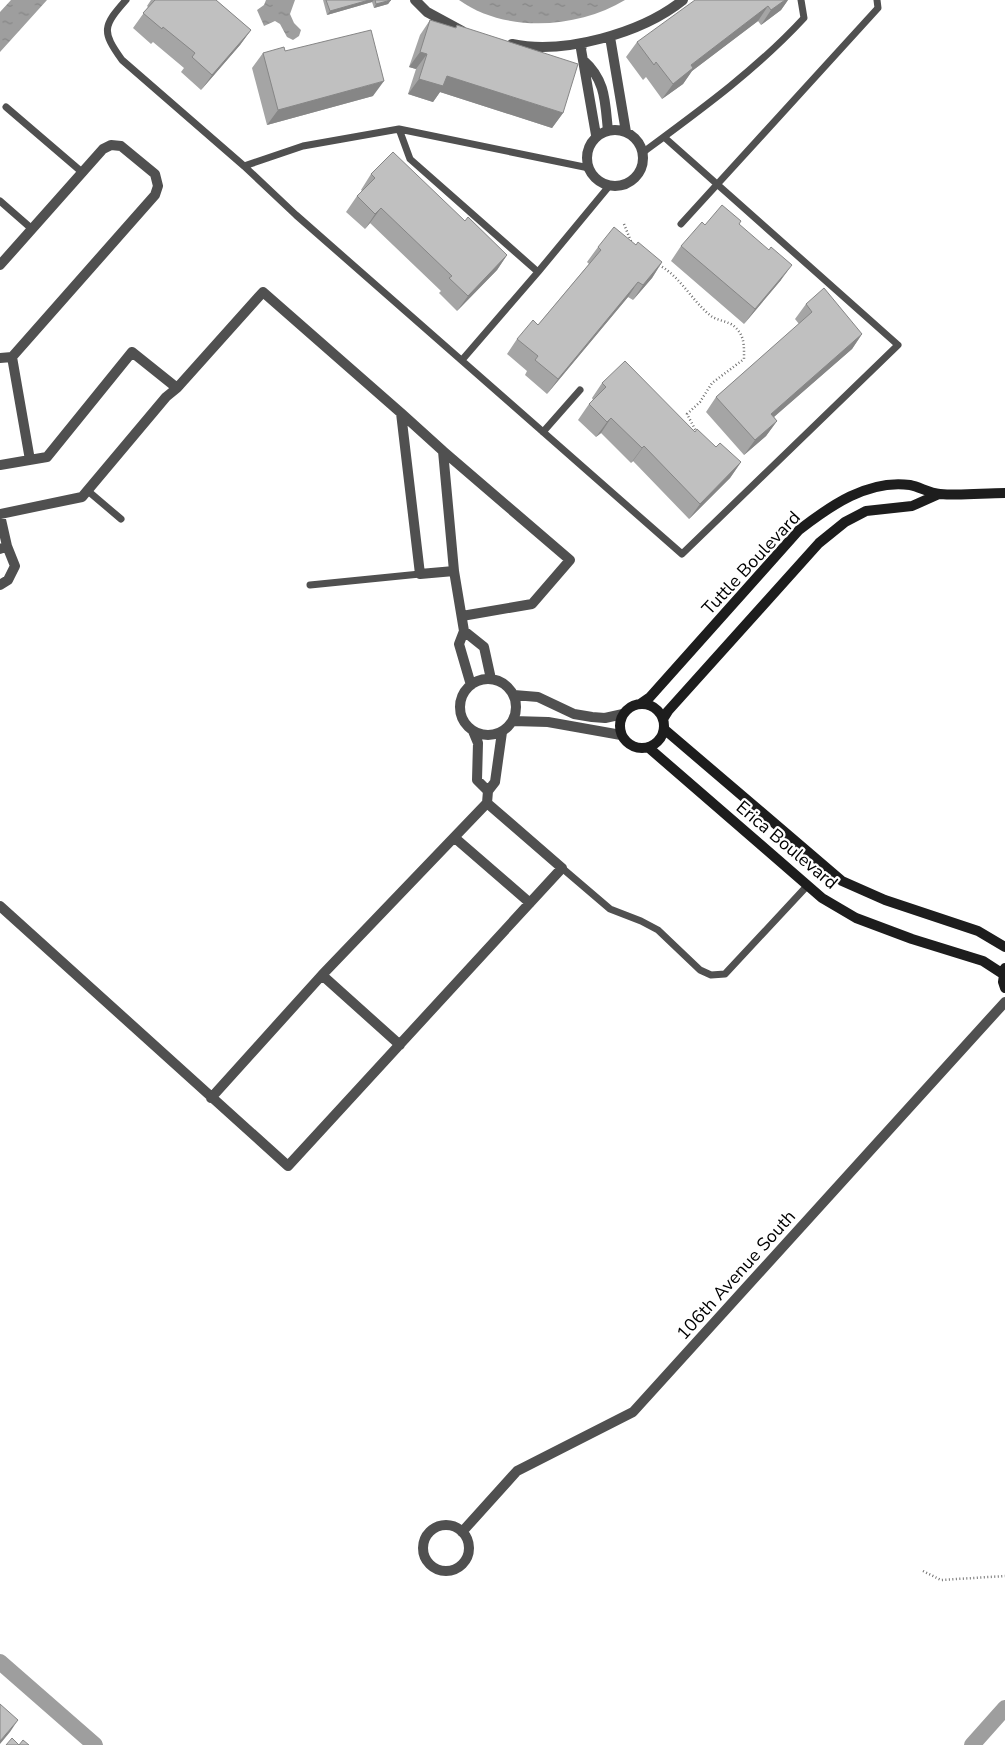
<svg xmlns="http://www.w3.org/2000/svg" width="1005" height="1745" viewBox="0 0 1005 1745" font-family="'Nunito Sans',sans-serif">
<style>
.water{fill:url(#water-ripples)}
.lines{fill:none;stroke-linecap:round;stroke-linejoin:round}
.canal{stroke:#9e9e9e;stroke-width:16}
.path{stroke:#727272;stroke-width:2.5;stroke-dasharray:1 2.5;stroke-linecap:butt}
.lane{stroke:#505050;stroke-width:7}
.street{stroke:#505050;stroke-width:10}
.secondary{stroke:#1d1d1d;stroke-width:10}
.wall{fill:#a5a5a5}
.shaded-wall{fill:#868686}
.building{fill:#c0c0c0;stroke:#868686}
.labels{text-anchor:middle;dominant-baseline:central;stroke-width:4.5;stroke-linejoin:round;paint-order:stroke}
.street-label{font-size:18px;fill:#000;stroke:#fff}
</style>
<defs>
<pattern id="water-ripples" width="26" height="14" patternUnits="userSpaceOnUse" patternTransform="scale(1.25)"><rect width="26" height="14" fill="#9e9e9e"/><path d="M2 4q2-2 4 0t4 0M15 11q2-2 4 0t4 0" fill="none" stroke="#868686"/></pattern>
</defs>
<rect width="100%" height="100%" fill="#fff"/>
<path class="water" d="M11,0H47L0,52V12Z
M266,0H295L290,14L294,23L301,30L299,36L293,40L287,37L280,24L275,21L264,26L257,10L264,5Z
M459,0H625C577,29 505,33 459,0Z"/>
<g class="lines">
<path class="canal" d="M0,1662L95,1745
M972,1745L1005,1708"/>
<path class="path" d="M624,224L632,244
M659,265C681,277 691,300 711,316C718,321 729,321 735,327C745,336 744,347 744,359L712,383L700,402L687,414L697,433
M923,1571L941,1580L1005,1576"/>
<path class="lane" d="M126,0C103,26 101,31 122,60L244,166L303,146L399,129L589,168
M6,107L83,173
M399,129L410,159L538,272L462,360
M642,153C699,111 756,70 804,18L801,0
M244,166L296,215L682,554L898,345L664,137
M0,201L32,229
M681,224L878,8L877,0
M538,272L610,185
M543,432L580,390
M88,491L121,519
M310,585L420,574
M562,868L610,909L641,921L658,930L700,970L711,975L725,974L807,886"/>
<path class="street" d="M415,0L427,12L462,31
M610,37L626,132
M583,43L581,49L596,135
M512,44C564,55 642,33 683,0
M583,60C606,80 605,102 608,131
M587 158a28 28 0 1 1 56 0a28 28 0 1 1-56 0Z
M0,265L103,149L111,145L121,146L155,174L158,186L155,195L12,357L30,460
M0,358L12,357
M443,451L570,560L532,604L462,616
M0,465L47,457L132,352L177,388L263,292L401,413
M0,514L82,497L166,397L177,388
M0,515L7,546L0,549
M454,571L420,574L401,413L443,451L454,571L464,631L459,644L471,685
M0,585L8,580L15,566L7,546
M464,631L484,647L491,679
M460 707a28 28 0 1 1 56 0a28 28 0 1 1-56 0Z
M514,695L538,697L574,714L592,717L605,718L623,714
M513,721L548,722L621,735
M473,731L478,743L477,780L488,791
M487,803L488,791L495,782L502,732
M455,838L530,903
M0,906L288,1166L562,868L487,803L322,975L211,1098
M322,975L400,1045
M423 1548a23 23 0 1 1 46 0a23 23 0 1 1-46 0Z
M462,1532L517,1471L633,1412L1005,1002"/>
<path class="secondary" d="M620 726a22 22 0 1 1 44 0a22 22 0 1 1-44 0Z
M640,704L650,697L799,530C830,506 868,479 910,485C920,487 929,493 940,494C961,496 984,493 1005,493
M663,719L668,711L819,543L845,522L866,511L912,506L939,494
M664,729L842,881L885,900L978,931L1005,947
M649,748L822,898L856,918L912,939L983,961L1003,974
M1005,968L1003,982L1005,988"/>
</g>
<path class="wall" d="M151,0H216L251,30L240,45L201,90L181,72L184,68L153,42L151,44L133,28L148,7L147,6Z
M323,0H391L388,4L374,8L372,2L327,15Z
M788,0L781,10L761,25L758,21L692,71L683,84L662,99L646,77L643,80L626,57L637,42Z
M430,20L455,28L457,25L563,113L552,128L440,92L433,102L408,94L416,69L409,67L420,35Z
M285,51L373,96L267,125L252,68L263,53Z
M371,174L465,221L507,255L497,270L457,311L439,293L441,291L370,223L365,229L346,212L357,196L362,191L361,190Z
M739,224L781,280L744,324L671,261L681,246L705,225Z
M636,245L662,262L652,278L633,300L628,297L547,394L525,375L527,371L507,354L517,339L538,325L589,264L587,262L598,247Z
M806,304L862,334L852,349L774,417L777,421L766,436L744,455L706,412L716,397L799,324L795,319Z
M602,383L695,432L716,447L741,462L730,478L689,519L633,461L631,463L601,433L596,437L578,420L589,404L593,400L592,398Z"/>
<path class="shaded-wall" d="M369,0H374L372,2L327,15L330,11Z
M391,0L388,4L374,8L376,4Z
M785,0H788L781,10L761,25L771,10Z
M768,6L758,21L692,71L683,84L662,99L673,84L691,65Z
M251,30L240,45L201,90L212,75Z
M420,52L427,54L416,69L409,67Z
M447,76L563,113L552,128L440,92L433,102L408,94L419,79Z
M384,81L373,96L267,125L278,110Z
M381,208L370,223L365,229L375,214Z
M507,255L497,270L457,311L468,296Z
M662,262L652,278L633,300L643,285Z
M792,265L781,280L744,324L755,309Z
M638,282L628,297L547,394L558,379Z
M862,334L852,349L760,429L771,414Z
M611,418L601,433L596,437L607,422Z
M777,421L766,436L744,455L755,440Z
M644,446L633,461L631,463L642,448Z
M741,462L730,478L689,519L700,504Z
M18,1720L10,1732L0,1744V1741Z"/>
<path class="building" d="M155,0H216L251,30L212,75L192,57L195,53L163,27L162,29L143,13Z
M326,0H369L330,11Z
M375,0H391L376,4Z
M695,0H785L771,10L768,6L691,65L693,68L673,84L656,62L654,65L637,42Z
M430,20L456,28L457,25L578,64L563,113L447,76L443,86L419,79L427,54L420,52Z
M371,30L384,81L278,110L263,53L284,47L285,51Z
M393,152L465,221L468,217L507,255L468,296L449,278L452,276L381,208L375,214L357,196L375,178L371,174Z
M722,205L741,221L739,224L769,250L771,247L792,265L755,309L681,246L702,222L705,225Z
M614,227L636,245L638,242L662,262L643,285L638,282L558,379L535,360L538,356L517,339L533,320L538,325L601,250L598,247Z
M824,288L862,334L771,414L777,421L755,440L716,397L812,312L806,304Z
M625,361L695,432L697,429L716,447L720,443L741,462L700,504L644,446L642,448L611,418L607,422L589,404L606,387L602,383Z
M0,1704L18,1720L0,1741Z
M12,1738L19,1745L23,1740L29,1745H6Z"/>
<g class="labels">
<g class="street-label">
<text transform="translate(751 563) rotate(-47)">Tuttle Boulevard</text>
<text transform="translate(787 845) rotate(40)">Erica Boulevard</text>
<text transform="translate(736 1275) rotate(-48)">106th Avenue South</text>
</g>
</g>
</svg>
